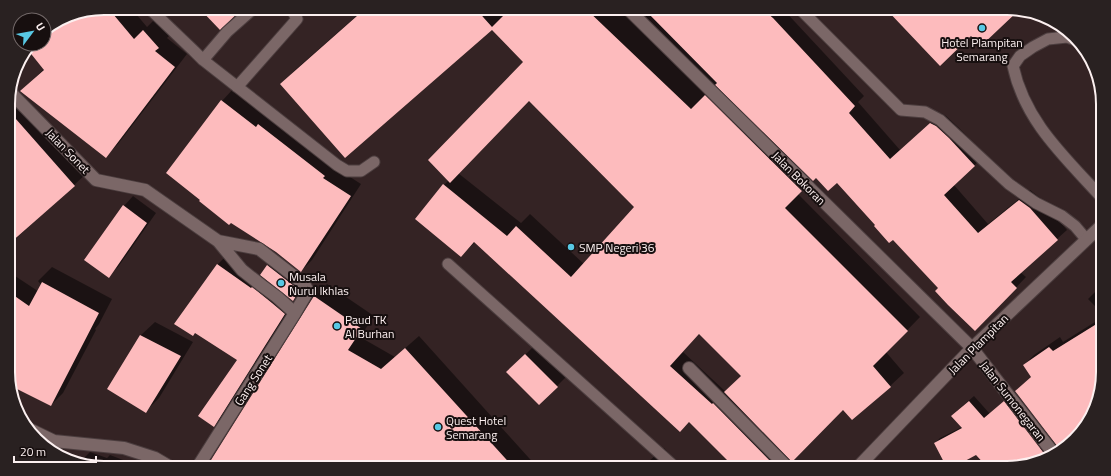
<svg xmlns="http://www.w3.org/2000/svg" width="1111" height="476" viewBox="0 0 1111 476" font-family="'Titillium Web',sans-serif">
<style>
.shadow{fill:#0007;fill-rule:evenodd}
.building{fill:#fdbbbd}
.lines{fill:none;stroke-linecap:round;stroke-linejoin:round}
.lane-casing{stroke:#4c3e3f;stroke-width:13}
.street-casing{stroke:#4c3e3f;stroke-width:14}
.secondary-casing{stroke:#4c3e3f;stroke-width:14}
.lane{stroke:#7b6767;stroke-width:11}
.street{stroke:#7b6767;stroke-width:12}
.secondary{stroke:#7b6767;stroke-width:12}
.poi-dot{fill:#58c8e4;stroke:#170f0f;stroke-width:1.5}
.labels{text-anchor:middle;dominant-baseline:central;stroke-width:4;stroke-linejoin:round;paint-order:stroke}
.poi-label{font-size:12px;fill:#fcf0f0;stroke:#170f0f;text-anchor:start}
.street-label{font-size:12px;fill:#fcf0f0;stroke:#170f0f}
.rim{fill:none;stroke:#fcf0f0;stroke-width:2}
</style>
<rect width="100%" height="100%" fill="#342324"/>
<path class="shadow" d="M104,8H131L147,27L156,18L171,34L167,38L187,54L118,144L105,157L21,91L44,69L28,49L31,44H44V30L68,15Z
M358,8H500L506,14L512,8H612L617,13L621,8H782L864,96L858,102L900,150L941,113L946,116L959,128L985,155L954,185L988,224L1030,190L1040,198L1067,230L1020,272L1026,277L985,320L939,288L893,238L877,225L837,182L816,176L798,194L920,317L886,352L904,373L890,386L852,419L843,409L782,468H736L690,421L680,431L475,242L461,256L444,185L449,180L524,62L492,29L282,84L295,70L361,12ZM529,100L635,207L584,264L530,214L521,223L458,173ZM700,333L742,376L726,392L683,352Z
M233,89L333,166L361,184L312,260L301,271L277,252L202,199L167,173L222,101Z
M8,98L87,173L9,245Z
M133,196L156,213L118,267L108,276L124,206Z
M227,255L293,305L222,417L214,426L238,360L195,332L176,323L218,264Z
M278,256L309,280L303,290L293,300L262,275L268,266Z
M52,267L112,299L99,324L95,329L96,330L63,393L51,405L9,383V272L56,303L38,281Z
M327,284L374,316L360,337L395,357L419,336L538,468H207L315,297Z
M1103,284V314L1088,299Z
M1103,317V372L1096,408L1060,452L1016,467L1052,439L1053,441L1064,430L1016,391L1032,376L1024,365L1034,355L1060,337L1063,342Z
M155,322L193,342L159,398L145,412L109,389L141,335Z
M535,345L567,376L539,404L508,372Z
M974,396L990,414L1009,397L1030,424L1025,429L935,443L940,438L962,427L957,411Z
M664,448L682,468H641Z
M90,452L107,458L110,455L144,468H104L79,463Z"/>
<path class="building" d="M104,8H108L134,39L143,30L159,48L155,51L175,67L106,158L20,91L44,70L28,50L35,44H44V37L71,15Z
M199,8H243L220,30Z
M366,8H475L492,27L511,8H585L691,109L705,95L802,191L785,208L908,331L873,366L891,387L852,420L843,410L792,462L724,392L741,376L699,334L670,366L712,404L713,403L777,468H735L689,422L680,432L474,242L461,257L415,219L443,184L507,236L516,226L571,277L634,207L529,101L450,183L428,160L523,62L492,30L345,158L280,84Z
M643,8H761L773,18L855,106L849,113L890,159L930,123L936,126L949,138L975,166L944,195L978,233L1019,200L1030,208L1058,240L1011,282L1017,288L975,331L948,305L935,291L938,288L893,240L889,243L874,226L875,225L837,183L828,191L816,178L813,181L715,85L717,83Z
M885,8H1007L1019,10L981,46L971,36L940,66Z
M221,100L256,127L258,124L325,176L323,178L351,196L301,272L276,252L231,223L229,225L199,201L200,200L166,173Z
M8,110L75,186L9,244L8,170Z
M123,205L147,223L109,278L84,260Z
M217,264L251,288L252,287L272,303L285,314L214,427L198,416L237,360L195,333L193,336L174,324Z
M267,265L298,289L299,291L293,301L260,275Z
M42,282L99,313L51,406L9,385V292L29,306Z
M314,296L362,329L348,350L381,369L405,348L514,468H206Z
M1103,320V372L1096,408L1061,451L1015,391L1031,377L1023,365L1049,347L1053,351Z
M140,335L181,356L146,413L107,389Z
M525,354L558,387L539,405L506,372Z
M969,401L984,418L1004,401L1046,456L1013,468H988L976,455L952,468H947L934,443L962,428L951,416Z"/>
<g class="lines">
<g class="lane-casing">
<path id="lane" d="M149,8L194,51L203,60L337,165L347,171H361L374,162
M799,8L901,110L925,112L940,120L1009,184L1036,203L1062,216L1075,226L1086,239
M1076,40L1067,37L1048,39L1033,47L1020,56L1013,66C1025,122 1065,157 1102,198
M203,60L227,32L254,8
M237,87L297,19L291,8
M448,264L676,468"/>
</g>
<g class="street-casing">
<path id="street" d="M627,8L972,348L1054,454
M10,92L96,180L145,190L218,241L242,270L261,285L277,297L295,313
M689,368L788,468
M27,428L54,441L124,448L155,458L172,468
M197,468L295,313L308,291L304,284L259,249L218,241"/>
</g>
<g class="secondary-casing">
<path id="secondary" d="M857,468L972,348L1103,224"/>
</g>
<use href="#lane" class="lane"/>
<use href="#street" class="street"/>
<use href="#secondary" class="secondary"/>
</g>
<g class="poi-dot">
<circle cx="982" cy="28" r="4"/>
<circle cx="571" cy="247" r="4"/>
<circle cx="281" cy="283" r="4"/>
<circle cx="337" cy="326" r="4"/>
<circle cx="438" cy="427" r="4"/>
</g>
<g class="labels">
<g class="poi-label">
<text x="982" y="42" text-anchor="middle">Hotel Plampitan<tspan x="982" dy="14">Semarang</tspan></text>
<text x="579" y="247">SMP Negeri 36</text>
<text x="289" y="276">Musala<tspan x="289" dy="14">Nurul Ikhlas</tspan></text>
<text x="345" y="319">Paud TK<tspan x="345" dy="14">Al Burhan</tspan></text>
<text x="446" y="420">Quest Hotel<tspan x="446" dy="14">Semarang</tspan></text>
</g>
<g class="street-label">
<text transform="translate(68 151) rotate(46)">Jalan Sonet</text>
<text transform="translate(799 178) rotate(45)">Jalan Bokoran</text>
<text transform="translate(978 344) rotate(-45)">Jalan Plampitan</text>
<text transform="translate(253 380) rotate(-57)">Gang Sonet</text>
<text transform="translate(1013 401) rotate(52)">Jalan Sumonegaran</text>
</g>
</g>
<path d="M0 0H1111V476H0ZM104 15H1007A89 89 0 0 1 1096 104V372A89 89 0 0 1 1007 461H104A89 89 0 0 1 15 372V104A89 89 0 0 1 104 15Z" fill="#292121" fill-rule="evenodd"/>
<path class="rim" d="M104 15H1007A89 89 0 0 1 1096 104V372A89 89 0 0 1 1007 461H104A89 89 0 0 1 15 372V104A89 89 0 0 1 104 15Z"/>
<g transform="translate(32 32) rotate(58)"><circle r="19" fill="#170f0f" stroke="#736969"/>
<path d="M0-3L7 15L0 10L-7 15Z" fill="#58c8e4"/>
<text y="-6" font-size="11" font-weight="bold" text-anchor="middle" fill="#fcf0f0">U</text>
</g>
<path d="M14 456v6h82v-6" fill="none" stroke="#fcf0f0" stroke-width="2"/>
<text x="20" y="456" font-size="12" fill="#fcf0f0" stroke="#170f0f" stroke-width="3" paint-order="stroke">20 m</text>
</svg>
